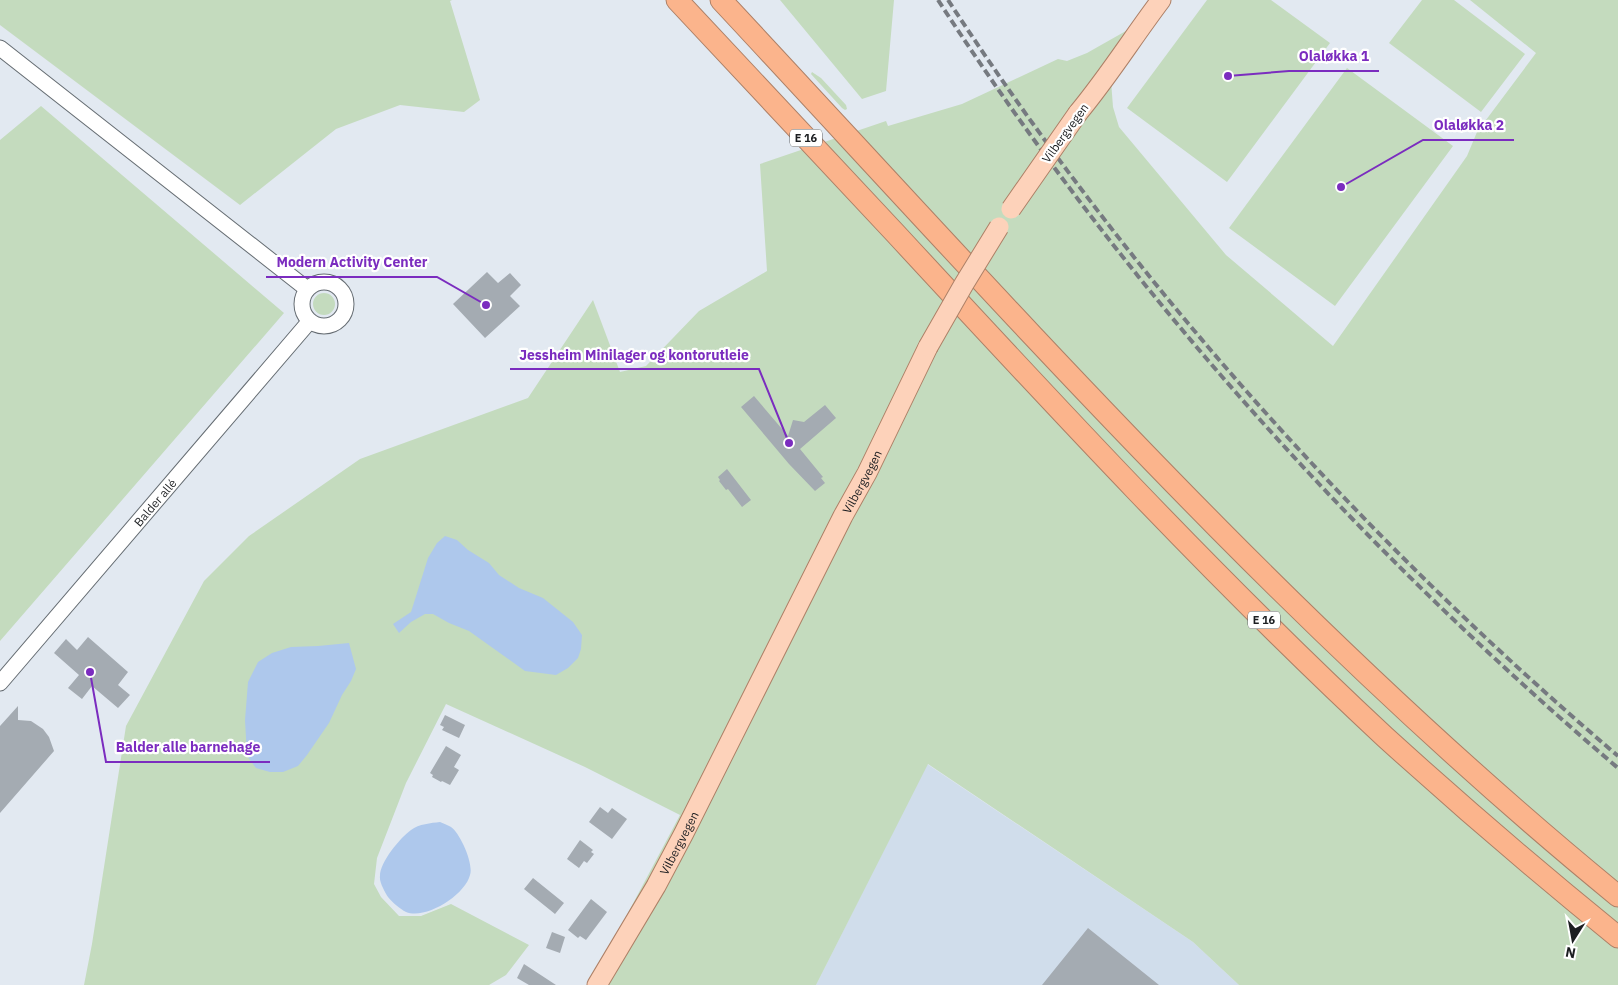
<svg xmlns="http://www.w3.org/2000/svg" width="1618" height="985" viewBox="0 0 1618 985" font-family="'IBM Plex Sans',sans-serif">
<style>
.built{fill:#d0ddeb}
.green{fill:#c4dbbe}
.water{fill:#aec8ec}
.building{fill:#a4abb2}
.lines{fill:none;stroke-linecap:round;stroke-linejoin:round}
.minor-casing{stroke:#656c72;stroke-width:17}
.major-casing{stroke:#ad8067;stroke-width:21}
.highway-casing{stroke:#ad8067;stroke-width:23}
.minor{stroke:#fff;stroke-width:15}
.major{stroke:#fdd2ba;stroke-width:19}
.highway{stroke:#fbb48c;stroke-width:21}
.rail{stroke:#767a80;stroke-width:4;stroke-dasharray:8 4;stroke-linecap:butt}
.major-bridge-casing{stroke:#ad8067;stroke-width:21;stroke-linecap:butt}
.major-bridge{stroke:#fdd2ba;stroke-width:19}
.labels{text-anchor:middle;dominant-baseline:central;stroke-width:4.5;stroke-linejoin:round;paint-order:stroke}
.shield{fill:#fff;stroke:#606264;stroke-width:1}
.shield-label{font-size:11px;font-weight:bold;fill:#1c1e21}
.street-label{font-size:12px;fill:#1c1e21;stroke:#fff}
.leader{fill:none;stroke:#7b2cbf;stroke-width:2}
.callout-dot{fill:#7b2cbf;stroke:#fff;stroke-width:2}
.callout-label{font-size:14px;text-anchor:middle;font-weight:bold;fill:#7b2cbf;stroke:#fff;stroke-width:4.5;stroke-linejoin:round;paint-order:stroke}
</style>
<rect width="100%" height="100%" fill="#e2e9f1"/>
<path class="built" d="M927,764L1193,942L1239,985H816Z"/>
<path class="green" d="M0,0H452L450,1L480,100L464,112L400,105L336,129L240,205L0,25Z
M780,0H894L886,91L862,99Z
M1207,0H1271L1330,43L1227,182L1127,108Z
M1422,0H1454L1525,54L1481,112L1389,43Z
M1470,0H1618V985H1239L1193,942L928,764L816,985H588L595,975L680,815L585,767L446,704L406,783L377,858L374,884L381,897L399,916H421L451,904L529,945L506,975L489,985H84L92,944L126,726L204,581L249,536L360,459L528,398L593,300L620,372L646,366L699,311L767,271L760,164L886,121L888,126L962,104L1058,59L1067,61L1087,53L1147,19L1111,81L1113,107L1119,127L1226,255L1333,346L1467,156L1477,132L1536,53Z
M1347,68L1453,146L1335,306L1229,228Z
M812,72L821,78L846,105L847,109L845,110L842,108L811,74Z
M41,106L284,313L0,641V140Z
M313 304a11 11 0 1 1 22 0a11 11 0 1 1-22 0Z"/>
<path class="water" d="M445,536L457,540L468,550L489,563L499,575L519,588L543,598L573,622L582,635L581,649L578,658L568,668L556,675L525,671L469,631L449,623L433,614H425L411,622L399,633L393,624L411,612L428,558L437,543Z
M349,643L356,669L351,681L342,695L329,723L307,755L298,766L283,772H270L256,768L247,756L245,720L248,682L258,662L272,653L291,647L318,646Z
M440,822C444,824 448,825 451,827C460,833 474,864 470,875C465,895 426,920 406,912C400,909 392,902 388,897C385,892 379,882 380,876C380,862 400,838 411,830C419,824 431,823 440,822Z"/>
<path class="building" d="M487,272L498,283L510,273L521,285L510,296L520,306L485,338L453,304Z
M754,396L788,436L793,420L804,422L825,405L836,418L800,449L823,477L821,478L825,483L815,491L789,464L741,407Z
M727,469L751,500L742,507L728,489L726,490L719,481L720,480L718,477Z
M88,637L128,672L118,685L130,695L118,708L92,686L82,699L68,688L79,675L54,653L66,639L77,650Z
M18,706V720L31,721L43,729L49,737L54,751L0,813V726Z
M445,715L465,725L459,738L442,730L444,727L440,725Z
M446,746L461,755L454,767L459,770L450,785L442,781L441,782L432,777L433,775L430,773Z
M600,807L608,813L612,808L627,819L612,839L589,822Z
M580,840L593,850L591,852L594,854L587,863L584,861L579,868L567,859Z
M533,878L564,903L555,914L524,889Z
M591,899L607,912L586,940L580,936L578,938L568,930Z
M1088,928L1159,985H1042Z
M552,932L565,937L560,953L546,948Z
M524,964L556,985H529L517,978Z"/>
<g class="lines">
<g class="minor-casing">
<g id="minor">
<path d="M0,48L307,289"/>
<circle cx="324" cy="304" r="22"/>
<path id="s1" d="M0,683L309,322"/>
</g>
</g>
<g class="major-casing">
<g id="major">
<path d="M1078,113C1108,77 1133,37 1161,0"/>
<path id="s2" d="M597,985L656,886L684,833L843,516L867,473L928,347"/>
</g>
</g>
<g class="highway-casing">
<path id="highway" d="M677,0C750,78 823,156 896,234C1055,406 1214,578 1385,737C1461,806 1539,873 1618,937
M721,0C1009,309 1290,628 1618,896"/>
</g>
<use href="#minor" class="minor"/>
<use href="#major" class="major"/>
<use href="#highway" class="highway"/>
<path class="rail" d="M938,0C1125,288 1357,546 1618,768
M948,0C1133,283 1361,537 1618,756"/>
<g class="major-bridge-casing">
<path id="major-bridge" d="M1011,209L1078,113
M928,347L964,284L999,227"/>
</g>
<use href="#major-bridge" class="major-bridge"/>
</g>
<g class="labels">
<g class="shield">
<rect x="790" y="129.5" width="32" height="17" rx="4"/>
<rect x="1248" y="611.5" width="32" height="17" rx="4"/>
</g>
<g class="shield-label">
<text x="806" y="138">E 16</text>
<text x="1264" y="620">E 16</text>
</g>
<g class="street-label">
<text transform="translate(1065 133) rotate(-54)">Vilbergvegen</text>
<text stroke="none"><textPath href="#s2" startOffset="569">Vilbergvegen</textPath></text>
<text stroke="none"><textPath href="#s1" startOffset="238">Balder allé</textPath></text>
<text stroke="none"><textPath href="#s2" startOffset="164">Vilbergvegen</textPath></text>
</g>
</g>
<path class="leader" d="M1228 76L1289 71H1379M1341 187L1423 140H1514M486 305L437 277H266M789 443L759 369H510M90 672L106 762H270"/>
<g class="callout-dot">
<circle cx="1228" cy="76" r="5"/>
<circle cx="1341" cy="187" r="5"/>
<circle cx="486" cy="305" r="5"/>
<circle cx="789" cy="443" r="5"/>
<circle cx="90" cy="672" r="5"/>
</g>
<g class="callout-label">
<text x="1334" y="61">Olaløkka 1</text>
<text x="1469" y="130">Olaløkka 2</text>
<text x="352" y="267">Modern Activity Center</text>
<text x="634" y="360">Jessheim Minilager og kontorutleie</text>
<text x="188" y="752">Balder alle barnehage</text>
</g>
<g transform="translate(1573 940) rotate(191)" stroke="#ffffff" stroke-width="4" paint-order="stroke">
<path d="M0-4L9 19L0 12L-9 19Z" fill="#1c1e21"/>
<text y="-8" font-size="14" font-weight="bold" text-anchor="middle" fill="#1c1e21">N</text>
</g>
</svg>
